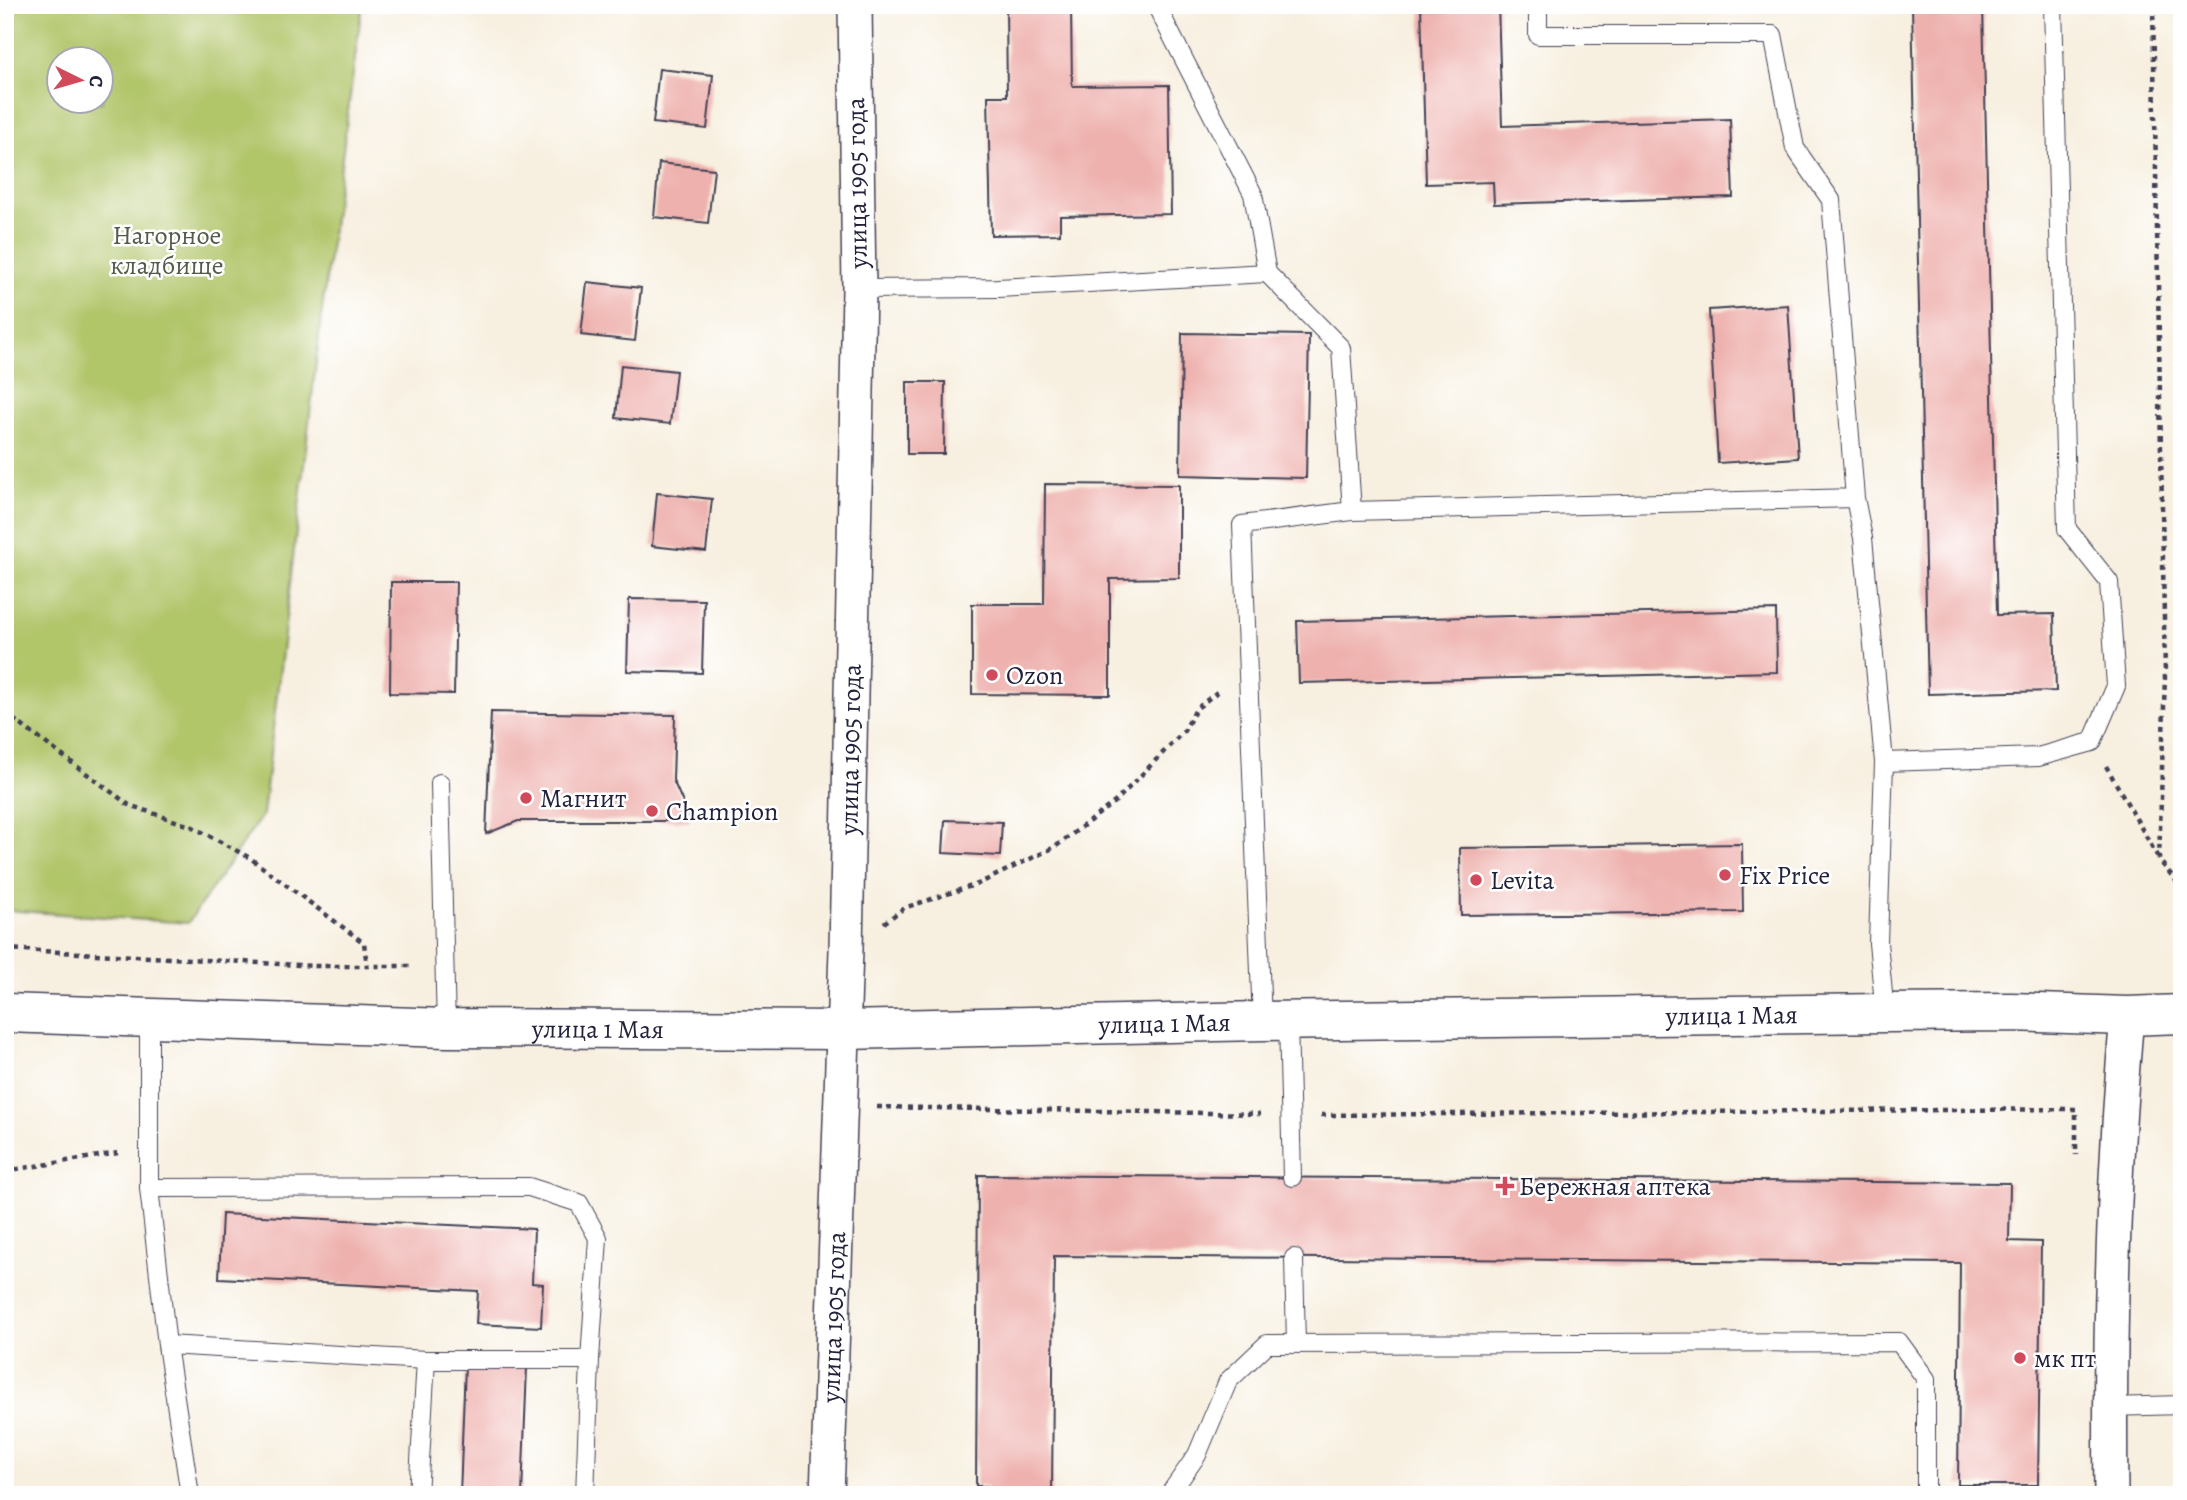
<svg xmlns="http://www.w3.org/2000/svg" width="2187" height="1500" viewBox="0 0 2187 1500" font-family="Alegreya,serif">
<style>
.green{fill:#b1c569;stroke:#6a7452;stroke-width:2;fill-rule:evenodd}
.building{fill:#eeb1ad}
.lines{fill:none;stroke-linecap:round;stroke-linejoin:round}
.service-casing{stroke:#424154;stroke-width:20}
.minor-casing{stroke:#424154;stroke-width:36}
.secondary-casing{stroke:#424154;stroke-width:41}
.path{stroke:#424154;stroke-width:4.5;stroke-dasharray:5 5;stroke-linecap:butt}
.service{stroke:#fff;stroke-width:18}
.minor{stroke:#fff;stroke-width:33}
.secondary{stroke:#fff;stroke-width:38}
.poi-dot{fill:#d1495b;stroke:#fff;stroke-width:2.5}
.labels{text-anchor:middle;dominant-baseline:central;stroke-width:5;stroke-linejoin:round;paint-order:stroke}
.street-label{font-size:26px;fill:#22223b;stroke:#fff}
.park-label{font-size:26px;fill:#545b4b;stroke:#fff}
.poi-label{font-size:26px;fill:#22223b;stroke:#fff;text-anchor:start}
</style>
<rect width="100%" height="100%" fill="#fff"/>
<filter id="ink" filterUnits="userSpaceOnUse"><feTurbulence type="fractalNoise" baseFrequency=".0143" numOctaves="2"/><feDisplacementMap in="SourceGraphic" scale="14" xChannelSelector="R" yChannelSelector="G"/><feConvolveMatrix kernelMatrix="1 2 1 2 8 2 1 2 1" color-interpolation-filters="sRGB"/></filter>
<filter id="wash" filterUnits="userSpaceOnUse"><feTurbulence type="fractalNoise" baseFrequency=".00686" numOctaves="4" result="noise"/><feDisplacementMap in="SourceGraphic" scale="28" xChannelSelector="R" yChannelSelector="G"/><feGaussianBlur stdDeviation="1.57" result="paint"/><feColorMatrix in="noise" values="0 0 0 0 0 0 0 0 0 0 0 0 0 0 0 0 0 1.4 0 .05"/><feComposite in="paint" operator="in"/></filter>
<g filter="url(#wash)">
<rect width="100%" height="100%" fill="#f7efdf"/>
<path class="green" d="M5,5H362L323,303L263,814L188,923L5,910ZM60,60H102V102H60Z"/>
<g id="blocks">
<path class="building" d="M1006,5H1071L1072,86L1169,85L1171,214L1060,216V234L991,235L988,96H1007Z
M1421,5H1498L1502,126L1730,119L1733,197L1494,204L1493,182L1426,184Z
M1912,5H1983L1997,615L2054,614L2056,691L1928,694Z
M659,69L713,75L707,129L653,123Z
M659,163L714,169L708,223L654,217Z
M587,282L641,288L635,341L581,335Z
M1788,305L1798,458L1718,463L1709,310Z
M1182,333L1309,335L1306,478L1180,475Z
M621,365L676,371L670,424L616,418Z
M907,382H945L944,454H907Z
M1045,484L1179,485V578L1110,579V695L972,694V604H1044Z
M657,493L712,499L706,552L652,546Z
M391,582H456L454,694L390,693Z
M629,599L704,600L702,673L627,671Z
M1776,610L1777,672L1299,683L1297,621Z
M491,712L675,715L673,780L691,821H518L486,834Z
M945,820L1002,822L1000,856L943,853Z
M1742,844L1743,912L1461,915L1460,848Z
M978,1175L2010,1183L2009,1241L2041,1242L2038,1485H1958L1960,1263L1054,1256L1052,1495H987V1486H976Z
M222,1214L534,1229L532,1283L543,1284L541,1327L476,1324L478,1291L219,1278Z
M465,1365L527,1367L522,1495H460Z"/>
</g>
</g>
<g filter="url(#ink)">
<use href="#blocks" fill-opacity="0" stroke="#424154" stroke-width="2"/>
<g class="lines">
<g class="service-casing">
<path id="service" d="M1156,5L1253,194L1267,273L1341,348L1352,511
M1538,5V35H1773L1795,148L1831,200L1855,498L1863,538L1884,762
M859,289L998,288L1267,273
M440,783L446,1028
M1885,1013L1878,943L1884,762L2038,757L2092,742L2116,686L2109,582L2067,529L2053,5
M149,1019V1188L167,1345L190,1495
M1262,1021L1242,525L1352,511L1855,498
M1288,1021L1292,1177
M149,1188L529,1187L579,1203L598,1238L590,1360L585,1495
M1294,1258L1296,1344
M167,1345L426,1360H590
M2110,1407L2182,1405
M418,1495L426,1360
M1169,1495L1197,1455L1228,1381L1267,1344L1899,1342L1926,1379V1495"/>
</g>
<g class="minor-casing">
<g id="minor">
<path id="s1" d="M827,1495L846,950L859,289L855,5"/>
<path d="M2111,1495C2109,1336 2113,1174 2127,1016"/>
</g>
</g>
<g class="secondary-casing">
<g id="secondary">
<path id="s2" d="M5,1013L446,1028L844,1030L1262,1021L1885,1013L2011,1012L2127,1016L2182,1014"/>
</g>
</g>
<path class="path" d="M2153,5L2165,675L2159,860L2182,888
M5,713L129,805L193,827L250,858L364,943L367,966
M2106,766L2159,859
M884,923L904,908L978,884L1055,847L1116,801L1184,731L1196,709L1217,692
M5,949L316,966H413
M877,1107L1260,1114
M1321,1115L2076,1109V1155
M5,1171L118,1153"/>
<use href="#service" class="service"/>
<use href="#minor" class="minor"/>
<use href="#secondary" class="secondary"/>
</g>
</g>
<g class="poi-dot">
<circle cx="992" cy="675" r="7"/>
<circle cx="526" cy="798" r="7"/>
<circle cx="652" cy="811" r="7"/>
<circle cx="1725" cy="875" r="7"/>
<circle cx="1476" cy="880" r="7"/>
<path d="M1501.5 1175.5h7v7h7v7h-7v7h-7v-7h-7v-7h7z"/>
<circle cx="2020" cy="1358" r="7"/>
</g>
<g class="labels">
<g class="street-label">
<text transform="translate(857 183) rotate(-91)">улица 1905 года</text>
<text stroke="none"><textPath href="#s1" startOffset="746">улица 1905 года</textPath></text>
<text stroke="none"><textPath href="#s2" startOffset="1727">улица 1 Мая</textPath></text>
<text stroke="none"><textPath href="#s2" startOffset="1160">улица 1 Мая</textPath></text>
<text stroke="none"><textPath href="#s2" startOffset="593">улица 1 Мая</textPath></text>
<text stroke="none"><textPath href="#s1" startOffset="178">улица 1905 года</textPath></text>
</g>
<g class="park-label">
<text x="167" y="235">Нагорное<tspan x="167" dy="30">кладбище</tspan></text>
</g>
<g class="poi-label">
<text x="1006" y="675">Ozon</text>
<text x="540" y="798">Магнит</text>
<text x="666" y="811">Champion</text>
<text x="1739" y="875">Fix Price</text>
<text x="1490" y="880">Levita</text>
<text x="1519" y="1186">Бережная аптека</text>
<text x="2034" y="1358">мк пт</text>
</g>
</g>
<rect width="2187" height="1500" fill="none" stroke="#fff" stroke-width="28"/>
<g transform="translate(80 80) rotate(95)"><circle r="33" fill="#ffffff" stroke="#a7a7b1" stroke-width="2"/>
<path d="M0-5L12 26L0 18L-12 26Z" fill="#d1495b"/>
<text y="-10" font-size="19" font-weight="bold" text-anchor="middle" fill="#22223b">С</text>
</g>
</svg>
